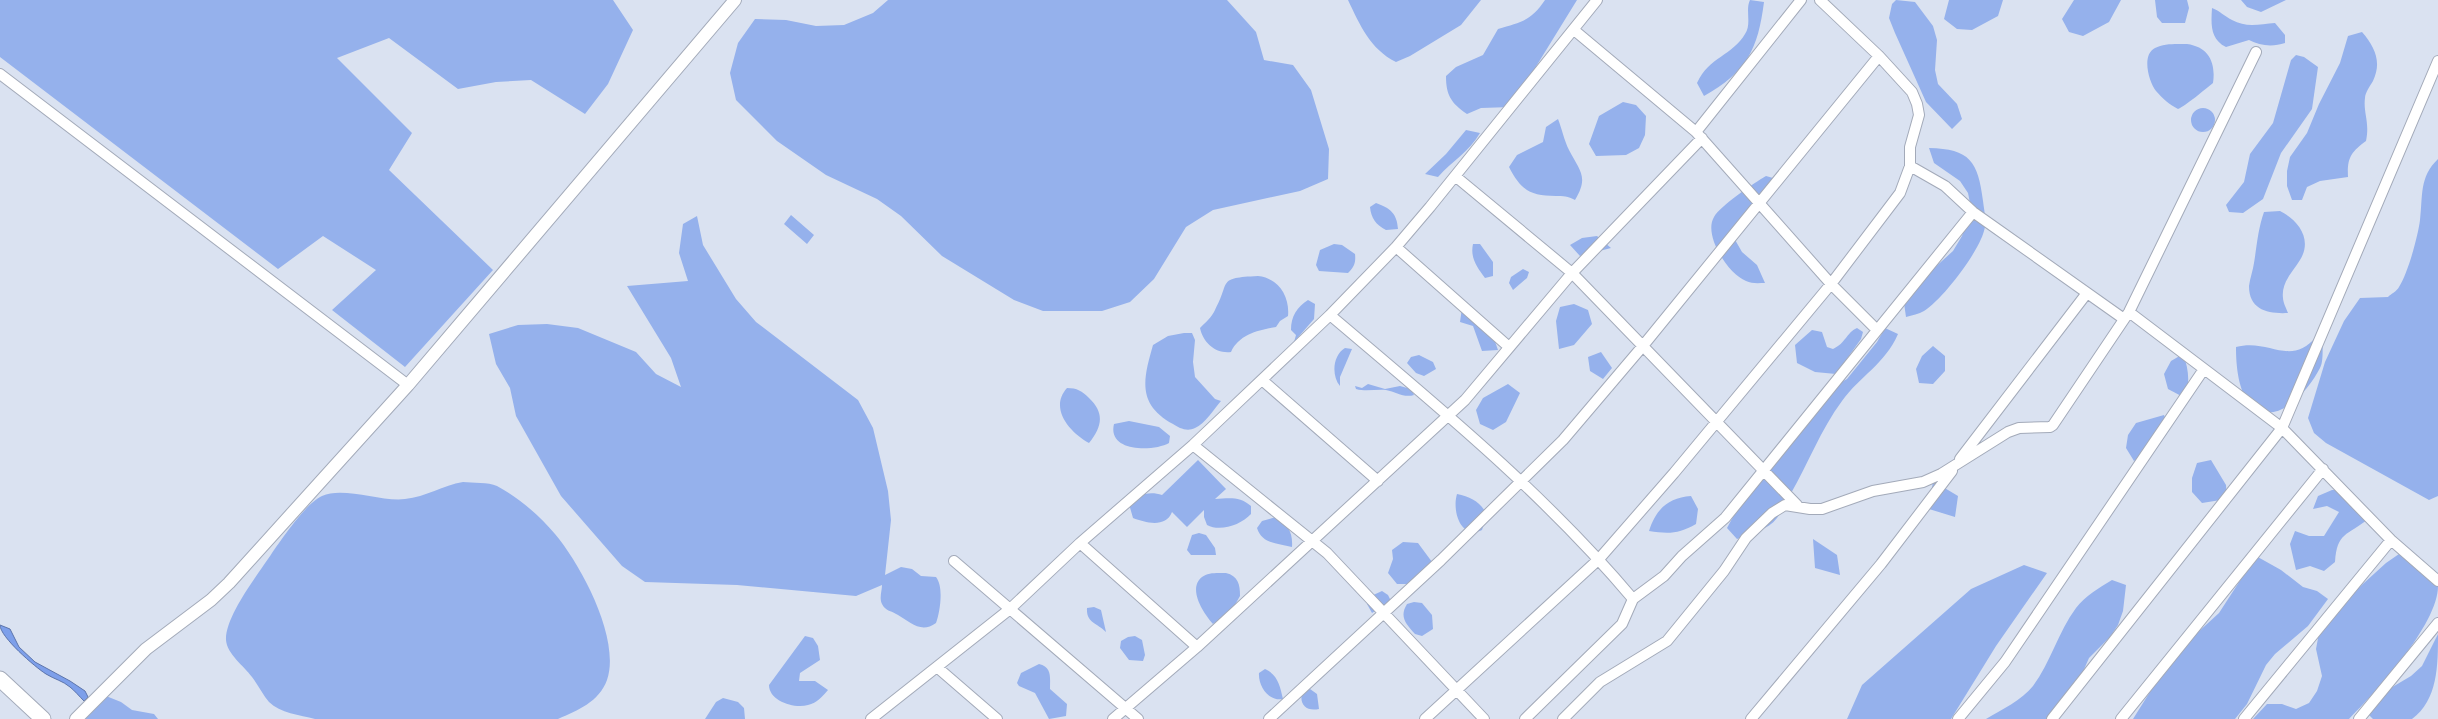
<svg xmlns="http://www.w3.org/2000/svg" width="2438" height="719" viewBox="0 0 2438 719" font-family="Roboto,sans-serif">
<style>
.green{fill:#95b1ec}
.water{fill:#7d9fea;stroke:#5d75ab}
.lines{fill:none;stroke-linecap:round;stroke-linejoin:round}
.minor-casing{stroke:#a3aab9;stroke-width:12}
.tertiary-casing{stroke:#a3aab9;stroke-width:14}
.secondary-casing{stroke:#a3aab9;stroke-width:17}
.minor{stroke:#fff;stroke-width:10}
.tertiary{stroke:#fff;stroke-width:12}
.secondary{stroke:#fff;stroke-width:15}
</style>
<rect width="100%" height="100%" fill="#dae2f1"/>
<path class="green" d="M0,0H613L633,30L608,84L585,114L531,80L496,82L458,89L389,38L337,58L412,133L389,170L493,270L405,367L332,310L376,270L323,236L278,269L0,57Z
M888,0H1227L1256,32L1264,60L1293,65L1311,90L1329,149L1328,179L1300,191L1213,210L1186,227L1154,279L1130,302L1102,311H1043L1014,300L942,256L901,216L877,199L826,175L777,141L736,100L730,73L738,43L755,19L786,20L816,26L844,25L873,13Z
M1348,0H1481L1461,25L1410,56L1396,62C1370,49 1360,25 1348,0Z
M1545,0H1577L1511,107L1481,108L1467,114C1451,103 1446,95 1446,76L1456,67L1483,55L1498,29C1521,22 1531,21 1545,0Z
M1750,0L1764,2C1758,49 1747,72 1704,96L1697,83C1709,57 1733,55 1745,34C1752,24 1745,10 1750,0Z
M1896,0L1915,2L1933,26L1937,40L1935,70L1938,84L1957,104L1962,119L1952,129L1926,102L1895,33L1889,18L1892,4Z
M1949,0H2003L1998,16L1972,30L1957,29L1944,19Z
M2074,0H2121L2109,22L2083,36L2069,32L2062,19Z
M2155,0H2187L2189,8L2185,23H2162L2157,17Z
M2241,0H2286L2261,12L2247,7Z
M2212,8C2220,11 2224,16 2232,20C2246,28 2260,24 2275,23L2285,35V43C2273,47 2260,46 2249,40L2226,47C2210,39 2211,24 2212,8Z
M2362,32C2375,47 2382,62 2373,81C2370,86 2365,93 2365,98C2363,113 2370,122 2366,141C2351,152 2347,158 2348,177L2320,181L2307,187L2302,200H2292L2287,186V171L2290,157L2307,133L2319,104L2340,63L2348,36Z
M2187,44C2209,47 2216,63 2213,83C2204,90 2187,105 2178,109C2170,105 2162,98 2156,91C2149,82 2141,55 2155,48C2164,43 2177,44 2187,44Z
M2296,55L2304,57L2318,67L2312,109L2281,153L2263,199L2243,213L2229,212L2226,205L2244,182L2250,154L2273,123L2291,60Z
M1623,102L1636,105L1646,116L1645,135L1639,148L1626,155L1596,156L1589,144L1599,116Z
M2191 120a12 12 0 1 1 24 0a12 12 0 1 1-24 0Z
M1558,119C1562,129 1564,140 1569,150C1580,171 1589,177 1575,200C1568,196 1563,196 1556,196C1530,196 1521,190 1509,167L1517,155L1543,142L1546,127Z
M1466,130L1480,133C1468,153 1453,160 1438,177L1425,174L1446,154Z
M1929,148C1970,149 1978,161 1983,201C1984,210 1987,222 1984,231C1978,253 1943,299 1924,311C1919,314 1912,315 1906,317L1904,303L1911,289L1953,251L1962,236L1971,208L1968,193L1960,181L1934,163Z
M2438,159V496L2429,500L2326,443L2314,433L2308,418L2325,362L2344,321L2360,298L2388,297C2391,294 2397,291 2399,287C2408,273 2418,236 2420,220C2423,196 2419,177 2438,159Z
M1766,176L1773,178L1777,185L1775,192L1734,238L1742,252L1757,265L1765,283C1759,283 1752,284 1746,281C1728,274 1703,235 1714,217C1720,206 1754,183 1766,176Z
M1376,203C1390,208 1397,213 1398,229L1386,230C1376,225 1371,218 1370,207Z
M2280,211C2298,220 2313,239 2300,260C2293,272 2281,282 2283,298C2283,302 2286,308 2288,313C2268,314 2249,310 2249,286C2250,278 2253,270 2254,263C2257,245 2258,229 2264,212Z
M791,215L814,235L807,244L784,224Z
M697,216L703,245L736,299L756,322L858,400L873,428L888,491L891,520L885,575L901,567L912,569L921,576L936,577C944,587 940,612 936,623C921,634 910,622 898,615C892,611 885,611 882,604C879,598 882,591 882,585L856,596L737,585L645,582L622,566L561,496L516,416L510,388L496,364L489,334L518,325L547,324L578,328L636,352L656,374L681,387L671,358L627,286L688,281L679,253L683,224Z
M1597,236L1611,248L1580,256L1570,245L1582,238Z
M1334,244L1342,245L1355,254C1356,263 1354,267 1348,273L1319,271L1316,265L1320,250Z
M1473,244H1480L1493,262V276L1485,278C1477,267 1470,258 1473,244Z
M1523,269L1529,272L1527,278L1513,290L1509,283L1511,277Z
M1258,276C1278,278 1290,296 1288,316L1280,321L1276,327C1259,330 1239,334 1231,352C1216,354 1203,343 1200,328C1205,323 1212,317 1215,310C1231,281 1216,278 1258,276Z
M1308,300L1315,304L1314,319L1294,342L1296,335L1291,330C1291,316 1297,307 1308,300Z
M1574,304L1588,310L1592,324L1574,345L1559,349L1556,321L1560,307Z
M1462,308L1493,336L1498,350L1482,351L1473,326L1460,322Z
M1857,328L1863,332L1861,339L1836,374L1815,372L1797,363L1795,345L1812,330L1822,332L1827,347L1833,349C1846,343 1846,333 1857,328Z
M1885,328L1898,334C1885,364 1860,376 1842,401C1821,429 1808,464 1790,495C1786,502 1782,511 1777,518C1768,530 1750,534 1737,539L1727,528L1734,515L1821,393L1847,379L1877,342Z
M1184,333H1192L1195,340L1193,362L1195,377L1215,399L1221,401C1214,409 1205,424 1195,428C1187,432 1179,428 1173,424C1137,404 1143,380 1153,345L1168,336Z
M2317,336L2323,337C2322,346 2324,361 2320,368C2310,388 2278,428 2252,406C2238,393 2236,365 2236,347C2270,338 2290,368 2317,336Z
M1933,346L1945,356V371L1933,384L1919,383L1916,369L1922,356Z
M1345,348L1352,349L1340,377V386C1331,375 1333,355 1345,348Z
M1601,352L1612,368L1603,379L1590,371L1588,357Z
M2183,354C2189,370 2190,382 2185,398L2168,389L2164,374L2171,361Z
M1419,355L1433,362L1436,369L1424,376L1416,373L1407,363L1411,357Z
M1368,384L1385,389L1400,386L1411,389L1414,395C1404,398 1396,392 1386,390C1376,389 1366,392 1356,389L1355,386L1362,388Z
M1508,384L1520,393L1506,422L1493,430L1480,424L1476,410L1483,398Z
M1067,388C1077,388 1082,391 1089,398C1105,413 1102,427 1089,443C1069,432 1049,408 1067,388Z
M2164,415L2170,429L2161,442L2134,461L2126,448L2128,435L2136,423Z
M1129,421L1159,427L1170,436L1169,443C1153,452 1107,452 1114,424Z
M1198,460L1226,489L1215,499C1229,498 1240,496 1251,506V514C1241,525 1220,532 1207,525L1204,517V510L1187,527L1172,512C1166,528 1146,523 1133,518L1129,504C1137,494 1150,491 1162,495Z
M2211,460L2226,485L2227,499L2202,503L2192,492V478L2197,463Z
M1933,481L1958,496L1955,517L1929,509Z
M463,482C473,483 488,482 497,486C518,497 540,516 555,534C581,565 621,639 607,680C599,702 578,710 558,719H315C300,715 280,713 269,702C263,695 258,685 252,677C244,666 227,654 226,640C225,616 259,573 272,553C282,539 306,503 322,496C343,486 381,502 405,499C426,497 443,485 463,482Z
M2332,490H2346L2368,519C2347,536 2337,532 2335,562L2324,571L2310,566L2296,570L2290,544L2295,531L2309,536H2324L2339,512L2327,506L2313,509L2318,496Z
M1457,494C1471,497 1481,502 1487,515L1482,530C1460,540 1452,510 1457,494Z
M1691,496L1698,509L1696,524C1679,534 1668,534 1649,531C1656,509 1668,498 1691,496Z
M1276,517C1288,525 1293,532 1292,547C1277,543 1262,544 1257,528L1262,521Z
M1199,533L1206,535L1215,548L1216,555H1191L1187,550L1192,535Z
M1813,539L1837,555L1840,575L1815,568Z
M1403,542L1418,543L1435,566L1413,584H1397L1388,573L1393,559L1392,550Z
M2399,554L2415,555C2422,564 2435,576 2438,586C2438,625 2374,694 2349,719H2253L2267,704H2282L2296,709L2309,703L2317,691L2322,676L2316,649L2321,622L2386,563Z
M2256,556L2281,570L2303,587L2317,591L2328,599L2308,626L2275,654L2266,665L2247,704L2235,719H2133L2165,668L2184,645L2219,613Z
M2024,565L2047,573L1996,646L1951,719H1847L1862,685L1971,589Z
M1226,573C1238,576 1240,584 1240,596L1232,610L1213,624C1204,614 1187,589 1202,577C1208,572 1218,573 1226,573Z
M2112,580L2126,585L2123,611L2118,625L2110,637L2089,658L2071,699L2056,719H1986C2001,710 2022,700 2033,686C2051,662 2058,632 2076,608C2085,596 2099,588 2112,580Z
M1382,591L1388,595L1391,601L1372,613L1367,604L1369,597Z
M1414,602L1422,603L1432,615L1433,629L1422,636L1415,634C1406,624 1399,617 1407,604Z
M1094,607L1101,610L1106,632C1097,623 1086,623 1087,608Z
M2438,634C2438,665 2438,700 2412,719H2373L2368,714L2384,692L2411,676L2422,666Z
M805,636L813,638L818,646L820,660L800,673L799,681H815L828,690C823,696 817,703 808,705C794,709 769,701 769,685Z
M1135,636L1142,640L1145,655L1143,661L1129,660L1120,648L1121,641L1128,637Z
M1039,664C1052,667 1050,677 1050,689L1067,704L1066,716L1049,719L1035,693L1019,686L1017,683L1021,673Z
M1265,669C1278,675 1280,686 1283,699C1269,702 1258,686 1259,673Z
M1310,689L1317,694L1319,709C1305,712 1298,703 1303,690Z
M106,696L121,702L132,710L154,714L158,719H85L83,715Z
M723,698L738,702L744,708L745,719H705L716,702Z"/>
<path class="water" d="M0,625L10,629L19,647L35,662L70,681L85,691L88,697L84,701C79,696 75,691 70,687C63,681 54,679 46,674C35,667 0,637 0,625Z"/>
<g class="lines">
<g class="minor-casing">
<path id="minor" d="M1574,30L1696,132L1831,284L1877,330
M0,74L408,385
M1696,132L1801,0
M1910,166L1945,186L1973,212L2124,319
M1455,176L1572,273L1797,505
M1396,247L1509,347
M2129,312L2282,428L2391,540L2438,581
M1330,315C1435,404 1544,493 1633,599
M1262,380L1378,481
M1193,445L1327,553L1484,719
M1960,459L2087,293
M1080,543L1197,647
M954,561L1138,719
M938,668L997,719
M871,719L1010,609L1080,543L1193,445L1330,315L1396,247L1430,207L1597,0
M1113,719L1197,647L1465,400L1572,273L1702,138
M1269,719L1441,560L1563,440L1642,347L1879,56
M1425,719L1599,559L1674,473L1831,284L1900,193L1910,166V147L1919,115L1917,104L1912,92L1879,56L1820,0
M1525,719L1622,624L1633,599L1664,576L1682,556L1725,518L1973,212
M1563,719L1600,682L1667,641L1724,571L1746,538L1772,513L1785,505L1810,509H1822L1873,491L1923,482L1941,474L2008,432L2019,428L2050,427L2053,425L2129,312L2256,52
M1751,719L1881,564L1952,471
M1958,719L2005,662L2204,369
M2052,719L2282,428L2438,61
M2121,719L2323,469
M2244,719L2391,540
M2359,719L2438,623"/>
</g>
<g class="tertiary-casing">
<path id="tertiary" d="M76,719L146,649L211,600L229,583L408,385L735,0"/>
</g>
<g class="secondary-casing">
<path id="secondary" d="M0,679L43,719"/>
</g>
<use href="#minor" class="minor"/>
<use href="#tertiary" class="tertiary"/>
<use href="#secondary" class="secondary"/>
</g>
</svg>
